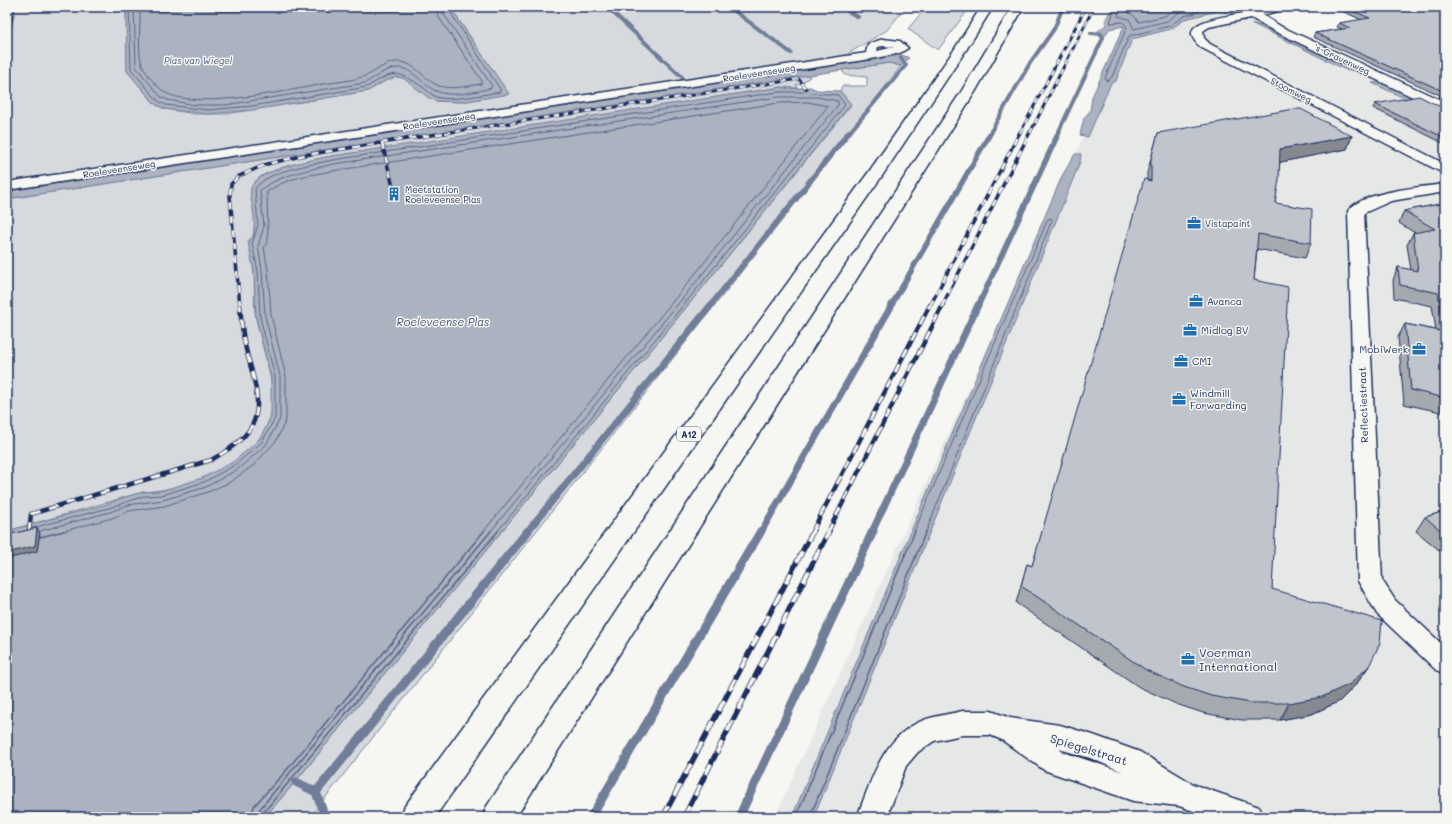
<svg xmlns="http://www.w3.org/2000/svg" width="1452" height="824" viewBox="0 0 1452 824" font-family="Mali,sans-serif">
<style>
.built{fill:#e6e7e7}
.green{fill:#d6d9dd;stroke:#78849e}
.water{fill:#abb2c0;stroke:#717e99}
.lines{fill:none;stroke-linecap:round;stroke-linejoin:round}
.shore-far1{stroke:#556385;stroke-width:1}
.shore{stroke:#556385;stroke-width:1.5}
.stream-far3{stroke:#717e99;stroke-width:4}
.stream-far2{stroke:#717e99;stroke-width:5.5}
.stream-far1{stroke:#717e99;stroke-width:7}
.stream{stroke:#717e99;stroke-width:9}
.street-casing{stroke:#1b2f5e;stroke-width:3}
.highway-casing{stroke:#1b2f5e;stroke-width:3}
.street{fill:#f6f6f2;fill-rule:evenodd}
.highway{fill:#f6f6f2;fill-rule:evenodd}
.rail-far3-casing{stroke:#1b2f5e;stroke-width:3}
.rail-far2-casing{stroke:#1b2f5e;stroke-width:3.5}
.rail-far1-casing{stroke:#1b2f5e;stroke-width:4.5}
.rail-casing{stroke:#1b2f5e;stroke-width:5.5}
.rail-far3{stroke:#f6f6f2;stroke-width:2;stroke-dasharray:5.5;stroke-linecap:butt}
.rail-far2{stroke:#f6f6f2;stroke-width:2.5;stroke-dasharray:7;stroke-linecap:butt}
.rail-far1{stroke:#f6f6f2;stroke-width:3;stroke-dasharray:9;stroke-linecap:butt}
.rail{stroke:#f6f6f2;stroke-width:4;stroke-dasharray:12;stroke-linecap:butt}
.wall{fill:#a5a9b0;stroke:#1b2f5e}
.shaded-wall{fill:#868990;stroke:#1b2f5e}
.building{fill:#c0c4cd;stroke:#1b2f5e}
.labels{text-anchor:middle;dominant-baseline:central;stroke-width:3;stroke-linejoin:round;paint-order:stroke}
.far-street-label{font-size:9px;fill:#1b2f5e;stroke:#f6f6f2}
.far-water-label{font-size:9px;font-style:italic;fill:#46567b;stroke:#f6f6f2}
.far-poi-label{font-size:9px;fill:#1b2f5e;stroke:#f6f6f2;text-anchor:start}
.shield{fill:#f6f6f2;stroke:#5d6b8a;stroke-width:1}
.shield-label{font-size:9px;font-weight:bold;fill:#1b2f5e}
.poi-label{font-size:10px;fill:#1b2f5e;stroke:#f6f6f2;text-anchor:start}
.street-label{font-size:10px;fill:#1b2f5e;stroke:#f6f6f2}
.water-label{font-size:11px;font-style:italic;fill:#46567b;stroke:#f6f6f2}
.near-poi-label{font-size:12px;fill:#1b2f5e;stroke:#f6f6f2;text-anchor:start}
.near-street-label{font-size:12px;fill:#1b2f5e;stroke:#f6f6f2}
</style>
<rect width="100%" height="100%" fill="#f6f6f2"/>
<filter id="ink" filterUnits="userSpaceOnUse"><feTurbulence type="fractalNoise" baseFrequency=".025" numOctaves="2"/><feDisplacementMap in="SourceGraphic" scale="8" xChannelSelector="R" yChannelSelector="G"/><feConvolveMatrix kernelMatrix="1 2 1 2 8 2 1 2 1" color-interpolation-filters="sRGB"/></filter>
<g filter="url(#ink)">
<path class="built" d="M1228,9L1445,110V817H775L1133,27Z"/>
<path class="green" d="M7,7H126L127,71L155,104L165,109L195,114H226L368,91L385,81L396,77L403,78L436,101L461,102L508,94L450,7H906L887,30L843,57L7,183Z
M926,7H970L938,50L908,29Z
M889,63L901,66L803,194L310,817H265L296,781L703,287L851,105L840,91L842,86H867V77L845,75L842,70Z
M807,75L810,77L800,84L796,85L798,88L782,87L755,91L414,145L332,156L290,165L265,174L260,177L251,189L255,220L253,237L249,240C249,251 253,262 254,273C255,288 253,304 256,319C269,380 295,420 232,463C206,480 174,490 143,492L7,531V199Z"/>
<path class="water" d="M126,7H450L509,94L461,102L436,101L429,98L403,78L396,77L385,81L368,91L253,110L208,114L165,109L155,104L127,71Z
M1112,7H1201L1205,9L1234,8L1233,13L1217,11L1185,19L1171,29L1132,39L1116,81L1111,83L1088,137L1080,135L1084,118L1090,111L1092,97L1124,26L1109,29L1105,36L1094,34L1106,25L1105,21Z
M1251,23L1261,26L1354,70L1348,71Z
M902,55L909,58L901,66L889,63L842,70L7,199V191Z
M1380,82L1445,113V117L1372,83Z
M782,87L789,89L810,87L817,90L840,91L851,104L703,287L296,781L265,817H7V531L107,504L125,497L143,492L161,491L202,478L233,462L259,440L271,417V377L256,317L254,271L248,242L253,237C254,231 255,225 254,219C254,209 249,197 251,188C256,169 316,159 332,156Z
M1075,154H1081L1080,162L814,817H792L924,500L1062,176Z"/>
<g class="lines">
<path class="shore-far1" d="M129,7L131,69L158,101L166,105L208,110L252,106L367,87C395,70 397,70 424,88C428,91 432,95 436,97C450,102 485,94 500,92V89L447,7
M134,7L136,67L161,97L168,100L195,105H225L365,83C375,78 384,69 396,68C413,67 421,84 436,91C452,98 474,92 491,88L492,86L443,13L442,7
M140,7C141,21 137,52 142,64C145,73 159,90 168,94C199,109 288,91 323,84C336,82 350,81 362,77C374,74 382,64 395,62C415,60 423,80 439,86C452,90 468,86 481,84L482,81L438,16L436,7
M1115,7L1110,23L1123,22L1127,27L1105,78L1107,81L1112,77L1129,36L1169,26L1184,16L1199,12V7
M1120,7L1118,16L1129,19L1134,29L1167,21L1181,11L1194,7
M1126,7V11L1133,15L1139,22L1165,16L1177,7
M32,528L109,508L144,496L162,495L204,482L235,465L262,442L275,418V377L260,317L258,271L252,244L258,225L255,189C267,170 312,165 333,160L778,92H800L838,95L845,105L700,285L497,532
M40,531L110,512L128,505L163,500L206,487L238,469L266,445L280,419V376L265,316L262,270L258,246L264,226L260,190C281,174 309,170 334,164L778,97H817L838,101V105L696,282L490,532
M60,532L112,518L129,511L164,506L208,492L230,482L254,465L276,441L286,420V377L271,315L268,270L264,248L268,240L267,192C285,178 310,175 332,171L779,103L808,102L828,106L692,278L483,532
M914,532L1048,219L1051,218L1052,220L926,532"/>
<path class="shore" d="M40,537L64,531
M251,817L254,806L285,772L484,531
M257,817L259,810L491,531
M262,817L263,813L498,531
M796,817L915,531
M810,817L926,531"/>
<path class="stream-far3" d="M607,7L682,77
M729,7L791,53
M841,7L858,17
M7,43L14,7
M849,133L906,65L901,58
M990,133L1030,63L1054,29L1063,7
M1058,133L1103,38L1101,34L1091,33"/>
<path class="stream-far2" d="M710,306L849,132
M891,306L991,132
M978,306L1059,132"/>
<path class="stream-far1" d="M527,532L711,305
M761,532L892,305
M872,532L978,305"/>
<path class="stream" d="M296,782L316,792L323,812
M316,792L528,531
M591,817L761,531
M739,817L873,531"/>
<g class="street-casing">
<path id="street" d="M1245,7L1254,10L1269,7H1288L1287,9L1262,15L1282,27L1445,102V111L1440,110L1274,31L1251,18L1209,27L1203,31L1204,38L1210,44L1445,164V174L1202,48C1169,21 1226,17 1243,13L1241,10Z
M883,39L900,41L908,48L900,53L871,59L7,190V182L866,53L868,44ZM883,46L894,47L877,51L878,47Z
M1445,184V192L1391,201L1364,213L1382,580L1395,600L1445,647V674L1436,670L1377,614L1358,581L1348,211C1362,191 1422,187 1445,184Z
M962,711H991L1010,718L1060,725L1093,735L1140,752L1195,785L1259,807L1264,817H1211L1179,806L1133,801L1044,770L1002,740L990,735H962L934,741L918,752L906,766L887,817H857C871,782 881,741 917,723C930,716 947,715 962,711ZM1059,749L1090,758L1123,772L1063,752Z"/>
</g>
<g class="highway-casing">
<path id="highway" d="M981,7H993L966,50L882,176L435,817H400L405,806L868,173L954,50Z
M1012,7H1024L975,92L516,817H482L487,806L961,92Z"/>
</g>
<use href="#street" class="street"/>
<use href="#highway" class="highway"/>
<g class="rail-far3-casing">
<path id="rail-far3" d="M445,133L799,79L806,89
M1020,133L1086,7
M1030,133L1094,7"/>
</g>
<g class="rail-far2-casing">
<path id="rail-far2" d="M382,143L393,187
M240,306L230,196L231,184L239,176L267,164L305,155L451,132
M930,306L1020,132
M942,306L1030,132"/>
</g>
<g class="rail-far1-casing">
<path id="rail-far1" d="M29,532L31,514L211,460C227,451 247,439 254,421C263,398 250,368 245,345C242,332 241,319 240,305
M812,532L930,305
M828,532L943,305"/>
</g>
<g class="rail-casing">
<path id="rail" d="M29,535V531
M663,817L813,531
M684,817L829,531"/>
</g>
<use href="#rail-far3" class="rail-far3"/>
<use href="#rail-far2" class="rail-far2"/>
<use href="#rail-far1" class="rail-far1"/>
<use href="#rail" class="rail"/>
</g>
<path class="wall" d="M1333,7H1445V101L1439,98L1440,95L1313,37L1315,33L1342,29L1337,27L1339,23L1362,20Z
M1375,104L1445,107V144L1373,108Z
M1158,133L1352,136L1347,149L1280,162L1275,203L1311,243L1305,258L1257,249L1254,280L1272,589L1369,666L1358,682L1340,701L1312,714L1280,720H1242L1203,713L1176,704L1139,687L1016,603L1027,564L1032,566L1147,180V173Z
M1445,203V413L1404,404L1398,337L1405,324L1436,330L1432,306L1394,298L1393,280L1398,267L1411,270L1407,245L1413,233H1415L1399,223L1404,211Z
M1445,511V555L1416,531L1425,517Z"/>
<path class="shaded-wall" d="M1352,136L1347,149L1276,163L1280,149Z
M37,528L40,533L37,551L7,559V553Z
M1369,666L1358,682L1340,701L1312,714L1280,720L1289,703Z"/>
<path class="building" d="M1343,7H1445V92L1315,33L1350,28L1339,23L1370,18Z
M1445,92V95L1441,93Z
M1419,96L1441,107H1445V138L1375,104Z
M1294,109H1301L1352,136L1280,149L1279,180L1275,203L1312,209L1311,243L1258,234L1254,280L1288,287L1272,589L1382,621L1380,643L1369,666L1350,684L1322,697L1289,703H1251L1211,696L1184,687L1146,670L1021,586L1027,564L1032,566L1144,179L1151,181V159L1158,133Z
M1445,203V398L1411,390L1405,324L1445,332L1438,293L1400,285L1398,267L1418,271L1413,233L1435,229L1404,211Z
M1445,511V534L1425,517Z
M37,528L35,546L7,553V535Z"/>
</g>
<defs>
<g id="building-bare" transform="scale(1.08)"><path d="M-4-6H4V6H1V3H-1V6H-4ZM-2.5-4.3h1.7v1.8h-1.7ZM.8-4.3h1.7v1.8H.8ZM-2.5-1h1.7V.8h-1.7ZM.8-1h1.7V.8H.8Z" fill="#1f6fb2" stroke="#f6f6f2" stroke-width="2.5" paint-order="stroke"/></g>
<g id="office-bare" transform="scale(1.08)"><path d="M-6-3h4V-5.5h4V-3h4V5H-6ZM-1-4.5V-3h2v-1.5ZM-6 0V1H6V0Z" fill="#1f6fb2" stroke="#f6f6f2" stroke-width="2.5" paint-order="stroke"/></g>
</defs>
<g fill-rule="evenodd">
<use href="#building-bare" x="394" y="194"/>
<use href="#office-bare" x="1194" y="223"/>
<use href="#office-bare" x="1196" y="301"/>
<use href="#office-bare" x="1190" y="330"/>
<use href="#office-bare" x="1419" y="349"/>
<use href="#office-bare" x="1181" y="361"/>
<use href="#office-bare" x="1179" y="399"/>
<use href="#office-bare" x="1188" y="659"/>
</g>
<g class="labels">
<g class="far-street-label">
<text transform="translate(1342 59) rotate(25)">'s-Gravenweg</text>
<text transform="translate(759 73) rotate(-9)">Roeleveenseweg</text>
<text transform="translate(1291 90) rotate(27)">Stoomweg</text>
<text transform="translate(439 121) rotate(-9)">Roeleveenseweg</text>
<text transform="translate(119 169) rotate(-9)">Roeleveenseweg</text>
</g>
<g class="far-water-label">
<text x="198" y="60">Plas van Wiegel</text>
</g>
<g class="far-poi-label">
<text x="405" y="189">Meetstation<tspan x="405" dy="10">Roeleveense Plas</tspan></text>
<text x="1205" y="223">Vistapaint</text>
</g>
<rect class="shield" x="677" y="427" width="24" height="14" rx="3"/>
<g class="shield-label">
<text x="689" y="434">A12</text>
</g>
<g class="poi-label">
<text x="1207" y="301">Avanca</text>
<text x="1201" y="330">Midlog BV</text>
<text x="1408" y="349" text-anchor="end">MobiWerk</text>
<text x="1192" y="361">CMI</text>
<text x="1190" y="393">Windmill<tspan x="1190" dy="12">Forwarding</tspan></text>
</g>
<g class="street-label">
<text transform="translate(1363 405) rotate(-92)">Reflectiestraat</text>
</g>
<g class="water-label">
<text x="443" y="321">Roeleveense Plas</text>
</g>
<g class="near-poi-label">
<text x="1199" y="652">Voerman<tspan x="1199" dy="14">International</tspan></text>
</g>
<g class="near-street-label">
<text transform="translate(1089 749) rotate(17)">Spiegelstraat</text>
</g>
</g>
<rect width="1452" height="824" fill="none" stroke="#f6f6f2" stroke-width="24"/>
<rect x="12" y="12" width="1428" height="800" fill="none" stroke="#1b2f5e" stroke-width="1.5" filter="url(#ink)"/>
</svg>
